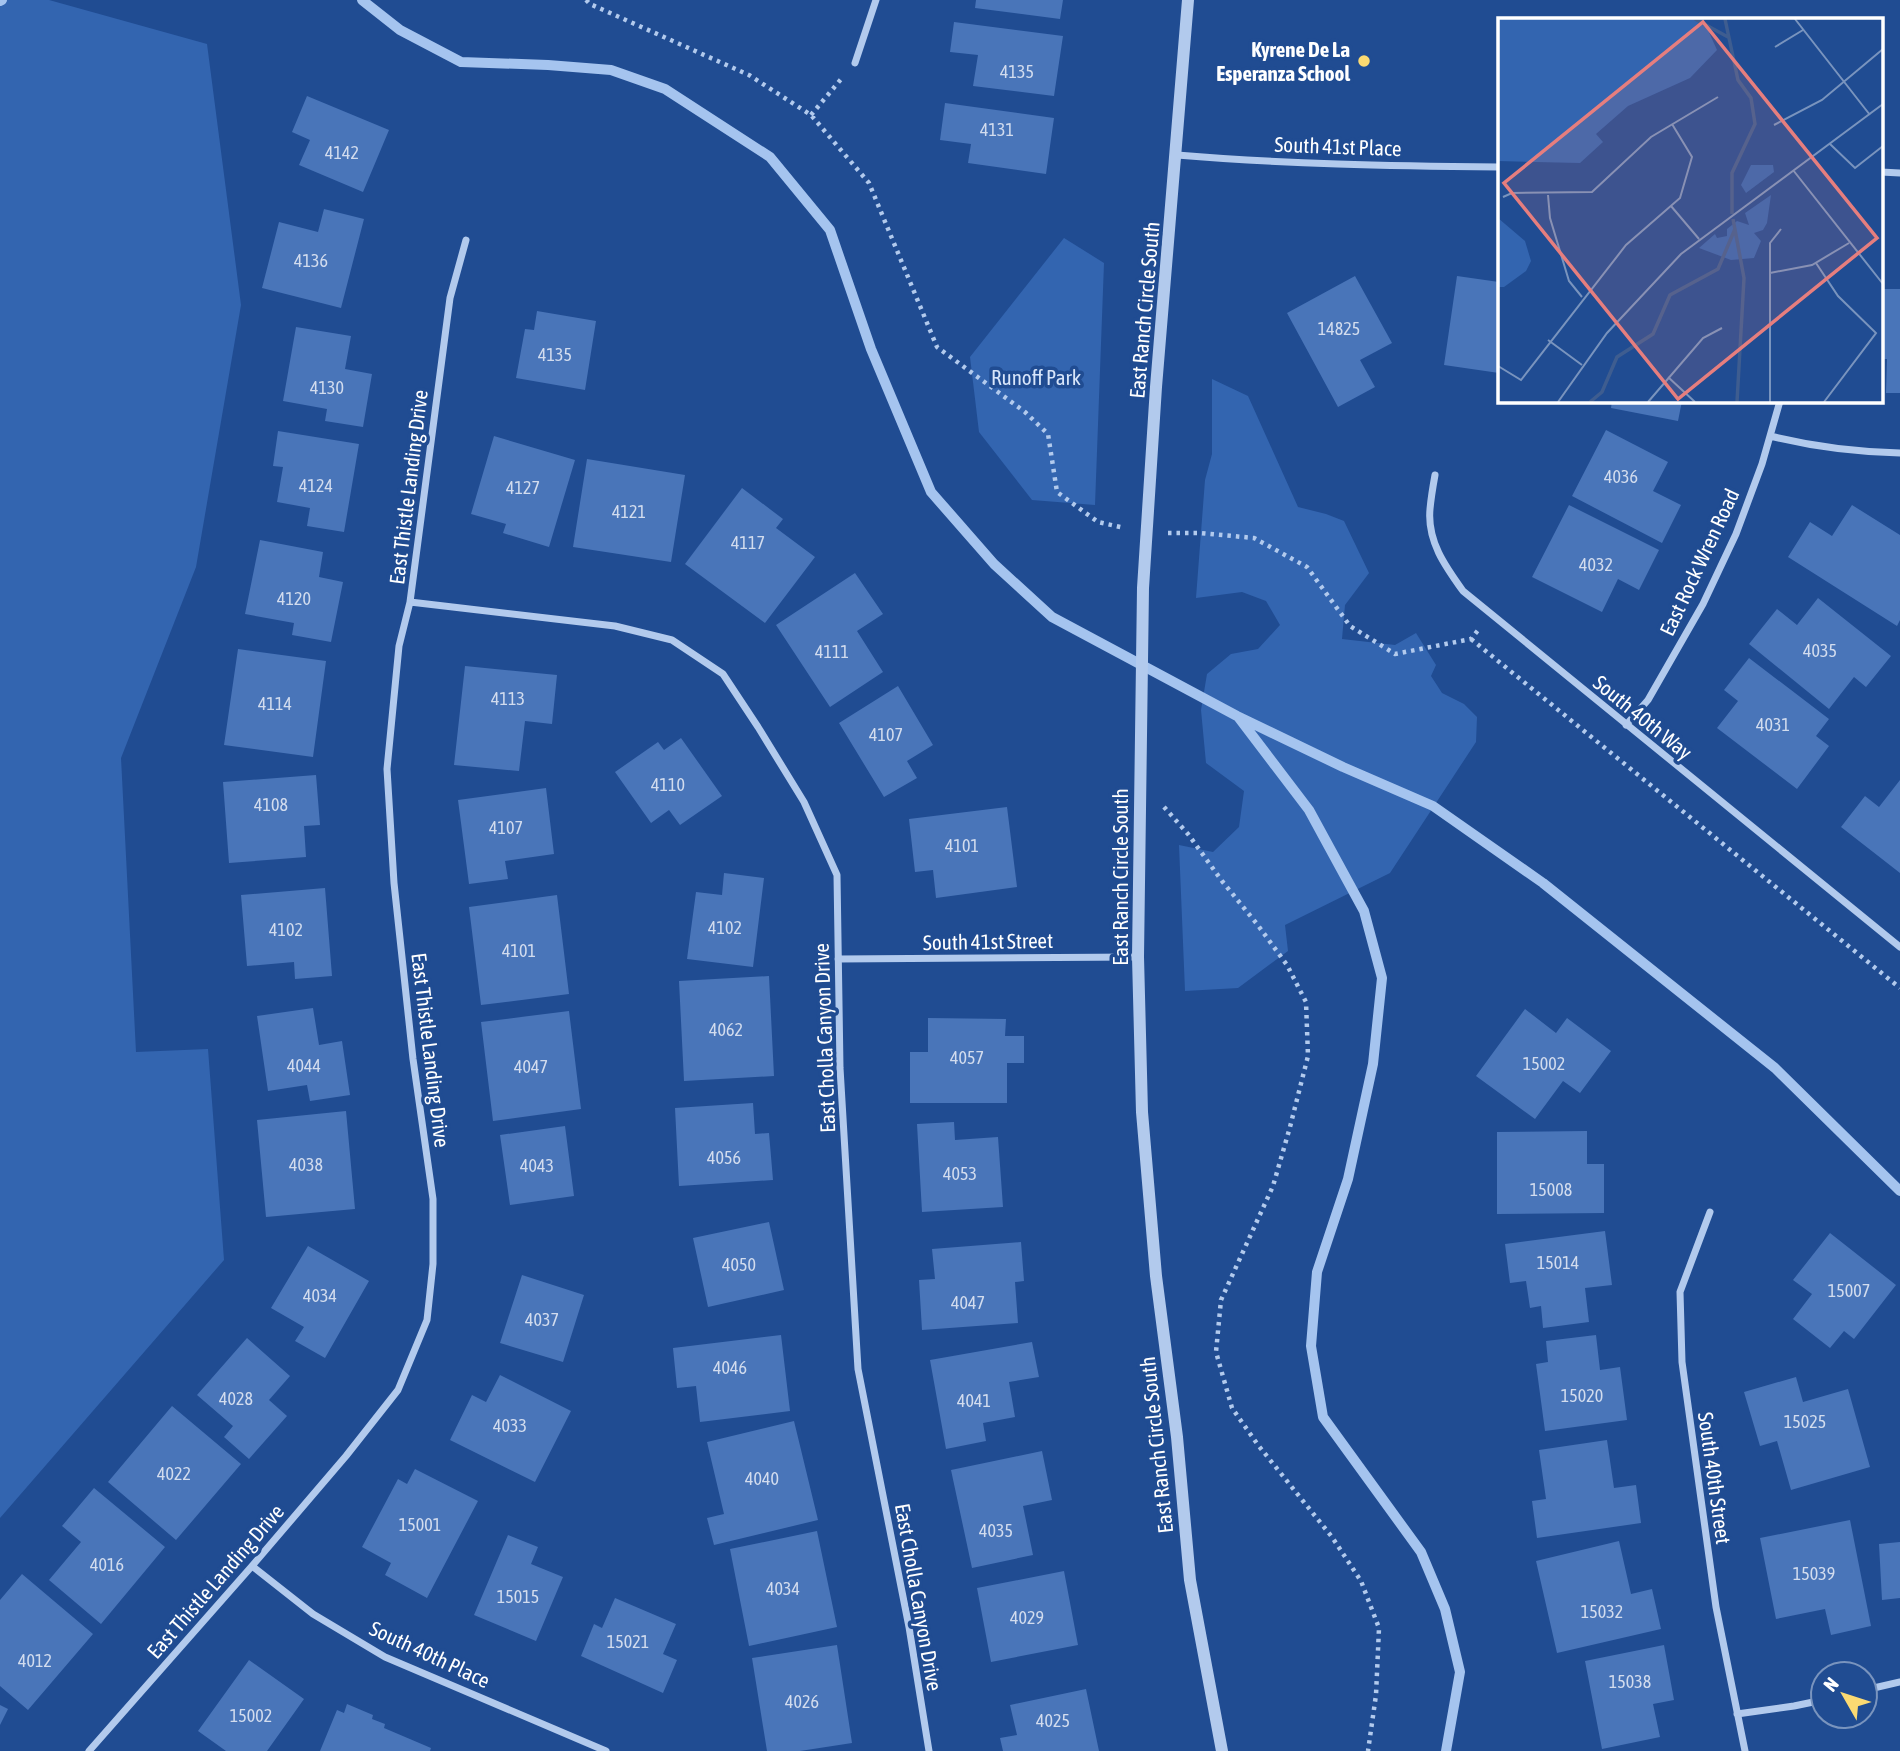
<svg xmlns="http://www.w3.org/2000/svg" width="1900" height="1751" viewBox="0 0 1900 1751" font-family="'Asap Condensed',sans-serif">
<style>
.green{fill:#3365b0}
.lines{fill:none;stroke-linecap:round;stroke-linejoin:round}
.stream{stroke:#a5c4ef;stroke-width:10}
.building{fill:#4975b9}
.path{stroke:#b2caed;stroke-width:4.5;stroke-dasharray:3.5 5;stroke-linecap:butt}
.minor{stroke:#b2caed;stroke-width:7}
.tertiary{stroke:#b2caed;stroke-width:12}
.poi-dot{fill:#fbda72;stroke:#204c92;stroke-width:2.5}
.labels{text-anchor:middle;dominant-baseline:central;stroke-width:7;stroke-linejoin:round;paint-order:stroke}
.number-label{font-size:18px;fill:#d2dcee}
.poi-label{font-size:21px;font-weight:bold;fill:#fff;stroke:#204c92;text-anchor:end}
.street-label{font-size:21px;fill:#fff;stroke:#204c92}
.park-label{font-size:21px;fill:#d7e5fa;stroke:#204c92}
.inset-river{fill:none;stroke:#3e5d90;stroke-width:3.5}
.inset-road{fill:none;stroke:#7994be;stroke-width:2}
.view{fill:#e67e7e;fill-opacity:0.15;stroke:#e67e7e;stroke-width:3.5}
.inset-edge{fill:none;stroke:#fff;stroke-width:3.5}
</style>
<rect width="100%" height="100%" fill="#204c92"/>
<path class="green" d="M0,0H49L207,44L241,305L196,567L121,758L136,1052L208,1049L224,1260L0,1518Z
M1064,238L1104,263L1095,505L1032,500L979,432L970,357Z
M1212,379L1248,396L1298,507L1326,514L1344,521L1369,573L1345,605L1342,639L1395,645L1416,633L1436,665L1431,676L1442,693L1464,704L1477,717L1476,742L1390,873L1285,925L1288,951L1238,988L1185,991L1179,845L1213,852L1239,827L1244,791L1206,763L1201,710L1207,674L1231,654L1258,649L1280,625L1266,601L1242,592L1196,598L1205,480L1212,454Z"/>
<g class="lines">
<path class="stream" d="M362,0L400,30L461,62L548,65L611,70L665,89L770,157L830,230L871,349L931,492L994,564L1052,617L1237,716L1343,767L1433,806L1543,883L1775,1068L1900,1191
M0,1L2,0
M1239,718L1309,810L1364,911L1382,978L1373,1064L1348,1179L1317,1272L1311,1346L1323,1417L1421,1552L1445,1609L1460,1672L1446,1751"/>
</g>
<path class="building" d="M976,0H1063L1060,19L975,8Z
M954,22L1063,36L1054,96L973,86L978,55L950,52Z
M307,96L389,130L363,192L299,165L310,140L292,132Z
M945,103L1054,118L1046,174L968,163L971,144L940,140Z
M324,209L364,219L341,308L262,288L279,222L318,232Z
M1355,276L1392,343L1360,360L1375,387L1338,407L1287,313Z
M1457,276L1499,282V373L1444,365Z
M1881,289H1900V393H1886L1887,359H1881Z
M537,311L596,321L585,390L516,378L525,329L534,330Z
M296,327L351,336L345,369L372,374L363,427L325,421L327,409L283,401Z
M1612,401H1682L1678,421L1611,408Z
M1606,430L1668,462L1653,491L1681,505L1662,543L1572,496Z
M278,431L359,444L344,532L307,526L310,508L277,502L283,467L273,466Z
M494,436L575,460L549,547L503,533L506,524L471,514Z
M587,459L685,475L671,562L573,547Z
M742,488L783,519L776,528L815,557L765,623L685,564Z
M1569,505L1659,550L1639,590L1618,579L1602,612L1532,577Z
M1852,505L1900,535V620L1897,626L1788,557L1810,522L1832,536Z
M260,540L323,552L319,577L343,582L331,642L292,635L294,623L245,614Z
M855,573L883,614L857,631L883,672L830,707L776,625Z
M1818,598L1891,656L1866,687L1854,677L1829,709L1749,644L1777,609L1797,625Z
M238,649L326,661L313,757L224,745Z
M1749,658L1829,719L1816,736L1829,746L1797,789L1717,728L1738,701L1724,690Z
M465,666L557,675L552,724L525,721L519,771L454,765Z
M898,686L933,745L907,761L917,778L884,797L839,723Z
M681,738L722,796L680,825L669,810L651,823L615,772L658,742L664,750Z
M316,775L320,825L304,826L306,857L229,863L223,782Z
M1900,780V873L1841,827L1865,796L1879,807Z
M546,788L554,854L505,861L508,879L469,884L458,800Z
M1007,807L1017,887L936,898L933,870L915,872L909,819Z
M724,873L764,878L753,967L687,959L696,892L722,895Z
M325,888L332,976L295,979L294,962L247,966L241,895Z
M557,895L569,994L481,1005L469,907Z
M769,976L774,1076L684,1081L679,981Z
M313,1008L319,1045L342,1041L350,1095L310,1101L307,1085L268,1091L257,1016Z
M1525,1009L1556,1033L1567,1018L1611,1051L1580,1093L1563,1081L1535,1119L1476,1076Z
M569,1011L581,1109L493,1121L481,1022Z
M928,1018L1006,1019L1005,1036H1024V1063H1007V1103H910V1052H928Z
M753,1103L755,1134L769,1133L773,1180L679,1186L675,1108Z
M346,1111L355,1209L266,1217L257,1120Z
M954,1122L955,1140L998,1137L1003,1207L922,1212L917,1124Z
M565,1126L574,1196L510,1205L500,1135Z
M1587,1131V1164H1604V1213L1497,1214V1132Z
M769,1222L784,1290L708,1307L693,1238Z
M1605,1231L1612,1285L1585,1288L1589,1322L1543,1328L1541,1306L1530,1308L1526,1281L1510,1283L1505,1244Z
M1830,1233L1896,1285L1854,1339L1844,1331L1830,1348L1793,1319L1812,1294L1793,1280Z
M1021,1242L1024,1281L1015,1282L1018,1323L922,1330L919,1280L935,1279L932,1249Z
M308,1246L369,1281L325,1358L295,1341L304,1327L271,1308Z
M522,1275L584,1295L563,1362L500,1343Z
M781,1335L790,1411L700,1422L696,1386L677,1388L673,1348Z
M1596,1335L1600,1370L1620,1367L1627,1420L1545,1431L1536,1364L1548,1362L1546,1341Z
M247,1338L290,1376L269,1400L287,1416L249,1459L224,1437L233,1426L197,1395Z
M1032,1342L1039,1377L1009,1382L1015,1417L983,1423L986,1441L946,1449L930,1360Z
M500,1375L571,1411L535,1482L450,1440L472,1395L486,1402Z
M1796,1377L1803,1402L1848,1389L1870,1467L1791,1490L1777,1441L1760,1446L1744,1392Z
M172,1406L241,1464L176,1540L108,1482Z
M794,1421L818,1520L714,1545L707,1518L724,1514L707,1442Z
M1607,1440L1614,1488L1636,1485L1641,1523L1537,1538L1532,1501L1546,1499L1539,1450Z
M1042,1451L1052,1500L1023,1506L1033,1555L972,1568L951,1470Z
M415,1469L478,1501L427,1598L385,1575L391,1563L362,1547L398,1479L407,1484Z
M94,1488L165,1547L101,1624L49,1580L81,1542L62,1526Z
M1850,1520L1871,1626L1831,1635L1825,1609L1776,1619L1760,1538Z
M817,1531L837,1627L749,1646L730,1549Z
M508,1535L538,1547L531,1564L563,1577L536,1641L474,1615Z
M1619,1541L1631,1594L1652,1589L1661,1629L1557,1653L1536,1561Z
M1900,1542V1598L1882,1600L1879,1544Z
M1064,1571L1078,1645L991,1662L977,1588Z
M22,1574L93,1634L28,1710L0,1686V1600Z
M615,1598L676,1624L663,1654L677,1660L663,1693L581,1656L594,1624L602,1628Z
M837,1645L852,1743L800,1751H767L752,1658Z
M1664,1645L1674,1700L1653,1704L1660,1737L1602,1749L1585,1661Z
M249,1660L304,1699L267,1751H226L198,1731Z
M1086,1689L1099,1751H1003L1000,1738L1017,1735L1010,1705Z
M347,1704L373,1715L372,1719L385,1724L384,1728L431,1748L430,1751H320L337,1710L344,1713Z
M0,1705L8,1709L0,1725Z"/>
<g class="lines">
<path class="path" d="M586,0L590,4L749,75L811,115L869,183L937,347L1025,412L1048,434L1057,492L1098,522L1125,528
M811,115L842,78
M1168,533H1200L1254,538L1307,567L1350,626L1395,654L1471,639L1479,629
M1471,639L1900,988
M1164,807L1188,834L1222,881L1257,924L1287,965L1306,1002L1308,1056L1290,1127L1273,1186L1221,1300L1216,1352L1232,1408L1258,1445L1332,1537L1361,1581L1379,1628L1376,1695L1368,1751"/>
<path class="minor" d="M855,63L876,0
M1177,155C1284,164 1391,166 1499,167
M1881,172L1900,173
M1770,436C1814,447 1855,452 1900,453
M1435,475C1433,486 1431,498 1430,509C1427,541 1445,566 1463,591L1900,947
M410,602L615,626L672,640L723,674L758,727L804,802L837,875L840,1068L858,1369L909,1627L929,1751
M1626,725L1648,700L1703,604L1736,534L1762,464L1780,401
M838,959L1138,957
M1710,1212L1680,1292L1682,1362L1716,1607L1745,1751
M252,1566L313,1614L385,1657L606,1751
M1865,1690L1900,1682
M1737,1714L1794,1706L1823,1700
M89,1751L252,1566L346,1456L398,1390L427,1320L433,1264V1199L413,1059L394,883L387,769L399,646L410,602L450,298L466,240"/>
<path class="tertiary" d="M1188,0L1156,387L1143,588L1138,957L1142,1112L1156,1276L1177,1437L1190,1580L1222,1751"/>
</g>
<circle class="poi-dot" cx="1364" cy="61" r="7"/>
<g class="labels">
<g class="number-label">
<text x="1017" y="71">4135</text>
<text x="997" y="129">4131</text>
<text x="342" y="152">4142</text>
<text x="311" y="260">4136</text>
<text x="1339" y="328">14825</text>
<text x="555" y="354">4135</text>
<text x="327" y="387">4130</text>
<text x="1621" y="476">4036</text>
<text x="316" y="485">4124</text>
<text x="523" y="487">4127</text>
<text x="629" y="511">4121</text>
<text x="748" y="542">4117</text>
<text x="1596" y="564">4032</text>
<text x="294" y="598">4120</text>
<text x="1820" y="650">4035</text>
<text x="832" y="651">4111</text>
<text x="508" y="698">4113</text>
<text x="275" y="703">4114</text>
<text x="1773" y="724">4031</text>
<text x="886" y="734">4107</text>
<text x="668" y="784">4110</text>
<text x="271" y="804">4108</text>
<text x="506" y="827">4107</text>
<text x="962" y="845">4101</text>
<text x="725" y="927">4102</text>
<text x="286" y="929">4102</text>
<text x="519" y="950">4101</text>
<text x="726" y="1029">4062</text>
<text x="967" y="1057">4057</text>
<text x="1544" y="1063">15002</text>
<text x="304" y="1065">4044</text>
<text x="531" y="1066">4047</text>
<text x="724" y="1157">4056</text>
<text x="306" y="1164">4038</text>
<text x="537" y="1165">4043</text>
<text x="960" y="1173">4053</text>
<text x="1551" y="1189">15008</text>
<text x="1558" y="1262">15014</text>
<text x="739" y="1264">4050</text>
<text x="1849" y="1290">15007</text>
<text x="320" y="1295">4034</text>
<text x="968" y="1302">4047</text>
<text x="542" y="1319">4037</text>
<text x="730" y="1367">4046</text>
<text x="1582" y="1395">15020</text>
<text x="236" y="1398">4028</text>
<text x="974" y="1400">4041</text>
<text x="1805" y="1421">15025</text>
<text x="510" y="1425">4033</text>
<text x="174" y="1473">4022</text>
<text x="762" y="1478">4040</text>
<text x="420" y="1524">15001</text>
<text x="996" y="1530">4035</text>
<text x="107" y="1564">4016</text>
<text x="1814" y="1573">15039</text>
<text x="783" y="1588">4034</text>
<text x="518" y="1596">15015</text>
<text x="1602" y="1611">15032</text>
<text x="1027" y="1617">4029</text>
<text x="628" y="1641">15021</text>
<text x="35" y="1660">4012</text>
<text x="1630" y="1681">15038</text>
<text x="802" y="1701">4026</text>
<text x="251" y="1715">15002</text>
<text x="1053" y="1720">4025</text>
</g>
<g class="poi-label">
<text x="1350" y="49">Kyrene De La<tspan x="1350" dy="24">Esperanza School</tspan></text>
</g>
<g class="street-label">
<text transform="translate(1338 146) rotate(2)">South 41st Place</text>
<text transform="translate(1144 310) rotate(-85)">East Ranch Circle South</text>
<text transform="translate(408 487) rotate(-83)">East Thistle Landing Drive</text>
<text transform="translate(1699 562) rotate(-65)">East Rock Wren Road</text>
<text transform="translate(1643 717) rotate(39)">South 40th Way</text>
<text transform="translate(1120 877) rotate(-90)">East Ranch Circle South</text>
<text transform="translate(988 941) rotate(-1)">South 41st Street</text>
<text transform="translate(824 1038) rotate(-92)">East Cholla Canyon Drive</text>
<text transform="translate(431 1050) rotate(83)">East Thistle Landing Drive</text>
<text transform="translate(1156 1445) rotate(-96)">East Ranch Circle South</text>
<text transform="translate(1715 1478) rotate(82)">South 40th Street</text>
<text transform="translate(215 1581) rotate(-49)">East Thistle Landing Drive</text>
<text transform="translate(919 1597) rotate(80)">East Cholla Canyon Drive</text>
<text transform="translate(430 1654) rotate(25)">South 40th Place</text>
</g>
<g class="park-label">
<text x="1036" y="377">Runoff Park</text>
</g>
</g>
<g transform="translate(1498 18)">
<rect width="385" height="385" fill="#204c92"/>
<path d="M0,1H205L219,32L192,60L130,88L98,116L105,124L82,145L0,143ZM253,147H275L276,154L248,175L243,167ZM273,177L269,205L265,212L256,215L263,223L256,240L233,242L201,230L217,216L219,220L229,218V211L239,203L251,207L247,195ZM0,200L27,223L33,243L28,253L6,269H0Z" fill="#3365b0"/>
<path class="inset-river" d="M197,1L230,19M227,1L240,62L253,80L257,106L234,155V196M235,201L246,260L239,384M92,384L104,374L119,339L155,316L172,277L220,251L237,211"/>
<path class="inset-road" d="M297,1L372,97M277,29L305,12M276,107L324,82L385,31M332,126L357,150L385,128M295,152L385,266M50,177L52,200L71,263L84,279M5,179L14,175L94,174L153,119L220,79M173,188L201,221M318,245L340,278L378,315L326,384M272,255L314,247L351,225M50,322L84,347M0,348L23,362L128,227L182,180L194,139L174,106M170,359L197,384M60,384L109,315L183,236L385,86M150,384L205,320L224,310M272,384V225L283,211"/>
<path class="view" d="M205,4L379,220L180,381L6,165Z"/>
<rect width="385" height="385" class="inset-edge"/>
</g>
<g transform="translate(1844 1695) rotate(309)"><circle r="33" fill="#204c92" stroke="#7994be" stroke-width="2"/>
<path d="M0-5L12 26L0 18L-12 26Z" fill="#fbda72"/>
<text y="-10" font-size="19" font-weight="bold" text-anchor="middle" fill="#ffffff">N</text>
</g>
</svg>
